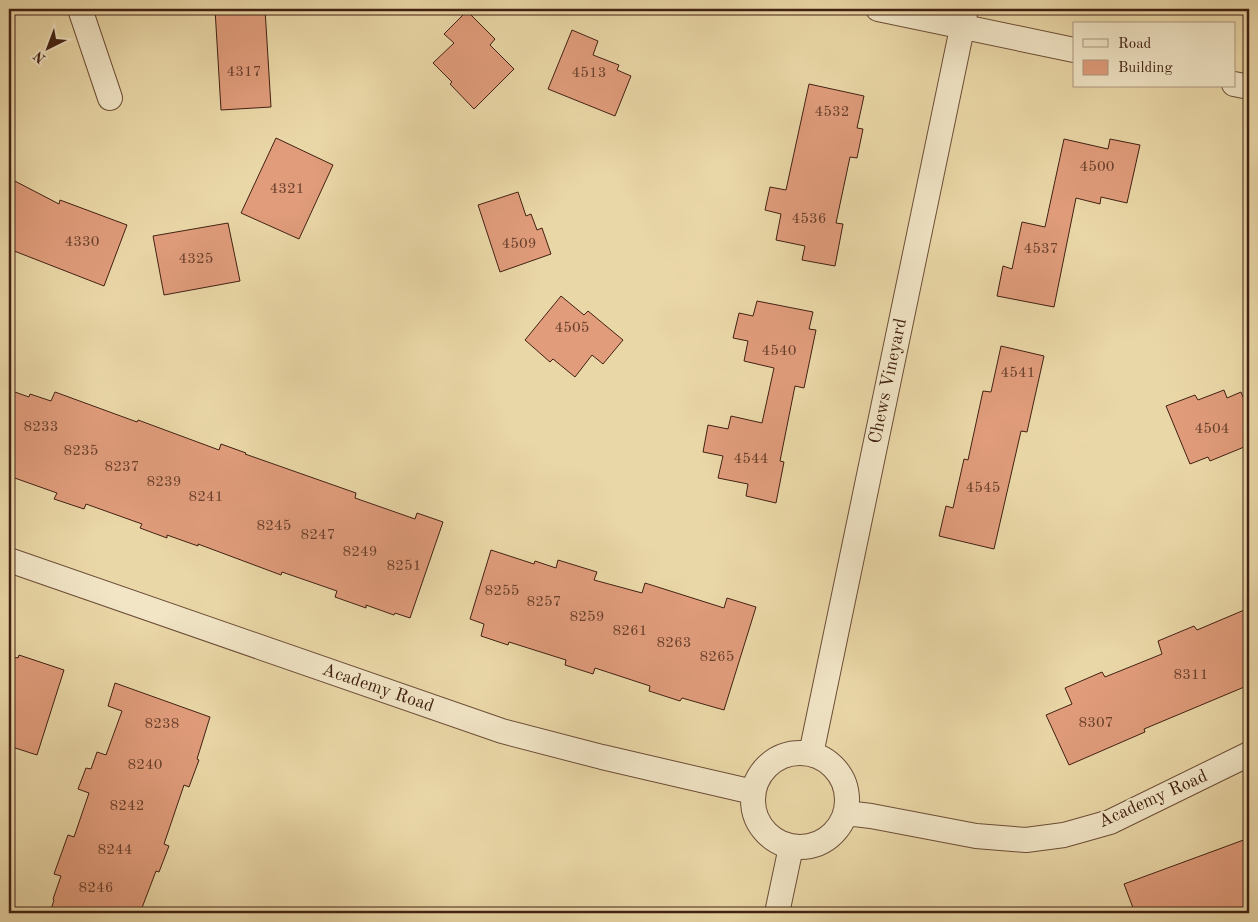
<svg xmlns="http://www.w3.org/2000/svg" width="1258" height="922" viewBox="0 0 1258 922" font-family="'Old Standard TT',serif">
<style>
.building{fill:#e09c7b;stroke:#422112}
.lines{fill:none;stroke-linecap:round;stroke-linejoin:round}
.minor-casing{stroke:#6c4e37;stroke-width:26}
.minor{stroke:#f1e5c6;stroke-width:24}
.labels{text-anchor:middle;dominant-baseline:central;stroke-width:4.5;stroke-linejoin:round;paint-order:stroke}
.number-label{font-size:15px;fill:#6a402c}
.street-label{font-size:18px;fill:#422112;stroke:#f1e5c6}
</style>
<rect width="100%" height="100%" fill="#ead7a7"/>
<filter id="stains"><feTurbulence type="fractalNoise" baseFrequency=".004" numOctaves="4"/><feColorMatrix values="0 0 0 0 .2 0 0 0 0 .09 0 0 0 0 .02 0 0 0 .5 -.17"/></filter>
<radialGradient id="worn" r=".72"><stop offset=".6" stop-color="#630" stop-opacity="0"/><stop offset="1" stop-color="#630" stop-opacity=".3"/></radialGradient>
<path class="building" d="M215,9H265L271,107L221,110Z
M467,11L495,39L490,45L514,69L474,109L450,84L452,82L433,63L454,43L444,34Z
M572,30L598,41L593,55L619,65L617,70L631,76L615,116L548,89Z
M809,84L864,96L857,128L863,129L857,158L850,157L836,223L843,224L835,266L802,260L805,246L776,240L781,214L765,210L770,187L786,190Z
M276,138L333,165L299,239L241,213Z
M1064,139L1108,149L1110,139L1140,145L1127,203L1101,197L1100,204L1076,198L1054,307L997,296L1003,266L1012,269L1022,222L1045,227Z
M9,178L59,204L60,200L127,225L104,286L9,249Z
M518,192L526,216L531,214L537,230L542,228L551,254L500,272L478,205Z
M228,223L240,281L164,295L153,236Z
M561,296L584,315L588,311L623,340L603,364L592,355L575,377L553,359L550,362L525,340Z
M757,301L813,312L809,329L816,330L804,388L795,386L780,461L784,462L776,503L746,496L748,484L718,478L723,456L703,452L708,425L728,429L731,416L762,423L774,368L744,361L748,341L733,338L739,313L753,316Z
M1001,346L1044,356L1027,432L1021,431L994,549L939,536L946,506L953,508L964,459L968,460L983,391L991,392Z
M9,390L29,397L30,394L51,401L55,392L137,422L138,420L219,450L221,444L246,453L245,454L356,493L355,498L415,519L417,513L443,522L410,618L395,613L394,615L366,605V608L335,597L337,591L282,572L281,575L198,544V546L167,535V538L140,528L142,524L86,504L84,509L54,499L57,493L9,476Z
M1224,390L1227,398L1241,392L1249,413V445L1210,461L1208,457L1190,464L1166,406L1195,395L1198,400Z
M491,550L534,564L535,561L556,568L558,560L597,572L594,580L642,593L645,583L724,608L727,598L756,607L724,710L682,698L680,701L649,691L650,686L595,668L593,674L565,665L566,660L509,642L508,645L481,636L484,624L470,619Z
M1249,608V685L1144,729L1145,732L1069,765L1046,715L1072,704L1065,688L1102,672L1105,677L1162,654L1158,641L1194,626L1197,630Z
M19,655L64,670L37,755L9,746V656L18,658Z
M115,683L210,717L197,759L199,760L189,787L184,785L164,844L169,846L159,872L156,871L140,913H50L54,900L53,899L61,876L54,874L68,835L74,837L89,793L78,789L86,768L91,769L97,752L106,755L122,711L108,706Z
M1249,838V913H1135L1124,884Z"/>
<g class="lines">
<g class="minor-casing">
<path id="minor" d="M80,9L110,98
M878,9L1074,50
M1234,84L1249,87
M9,560L502,731L602,757L753,792
M753 800a47 47 0 1 1 94 0a47 47 0 1 1-94 0Z
M811,754L966,9
M846,813L871,816L976,836L1026,840L1064,835L1110,822L1249,754
M777,913L791,847"/>
</g>
<use href="#minor" class="minor"/>
</g>
<g class="labels">
<g class="number-label">
<text x="244" y="72">4317</text>
<text x="589" y="73">4513</text>
<text x="832" y="112">4532</text>
<text x="1097" y="167">4500</text>
<text x="287" y="189">4321</text>
<text x="809" y="219">4536</text>
<text x="82" y="242">4330</text>
<text x="519" y="244">4509</text>
<text x="1041" y="249">4537</text>
<text x="196" y="259">4325</text>
<text x="572" y="328">4505</text>
<text x="779" y="351">4540</text>
<text x="1018" y="373">4541</text>
<text x="41" y="427">8233</text>
<text x="1212" y="429">4504</text>
<text x="81" y="451">8235</text>
<text x="751" y="459">4544</text>
<text x="122" y="467">8237</text>
<text x="164" y="482">8239</text>
<text x="983" y="488">4545</text>
<text x="206" y="497">8241</text>
<text x="274" y="526">8245</text>
<text x="318" y="535">8247</text>
<text x="360" y="552">8249</text>
<text x="404" y="566">8251</text>
<text x="502" y="591">8255</text>
<text x="544" y="602">8257</text>
<text x="587" y="617">8259</text>
<text x="630" y="631">8261</text>
<text x="674" y="643">8263</text>
<text x="717" y="657">8265</text>
<text x="1191" y="675">8311</text>
<text x="1096" y="723">8307</text>
<text x="162" y="724">8238</text>
<text x="145" y="765">8240</text>
<text x="127" y="806">8242</text>
<text x="115" y="850">8244</text>
<text x="96" y="888">8246</text>
</g>
<g class="street-label">
<text transform="translate(888 381) rotate(-78)">Chews Vineyard</text>
<text transform="translate(378 688) rotate(19)">Academy Road</text>
<text transform="translate(1153 799) rotate(-24)">Academy Road</text>
</g>
</g>
<rect width="1258" height="922" fill="none" stroke="#ead7a7" stroke-width="30"/>
<rect x="10" y="10" width="1238" height="902" fill="none" stroke="#422112" stroke-width="2.5"/>
<rect x="15" y="15" width="1228" height="892" fill="none" stroke="#422112"/>
<rect x="1073" y="22" width="162" height="65" fill="#f1e5c6" stroke="#ab977e"/>
<rect x="1083" y="39" width="25" height="8" fill="#f1e5c6" stroke="#ab977e"/>
<text x="1118" y="48" font-size="15" fill="#422112">Road</text>
<rect x="1083" y="60" width="25" height="15" fill="#e09c7b" stroke="#ab977e"/>
<text x="1118" y="72" font-size="15" fill="#422112">Building</text>
<g transform="translate(48 48) rotate(222)" stroke="#f1e5c6" stroke-width="4" paint-order="stroke">
<path d="M0-4L9 19L0 12L-9 19Z" fill="#422112"/>
<text y="-8" font-size="14" font-weight="bold" text-anchor="middle" fill="#422112">N</text>
</g>
<rect width="100%" height="100%" filter="url(#stains)"/>
<rect width="100%" height="100%" fill="url(#worn)"/>
</svg>
